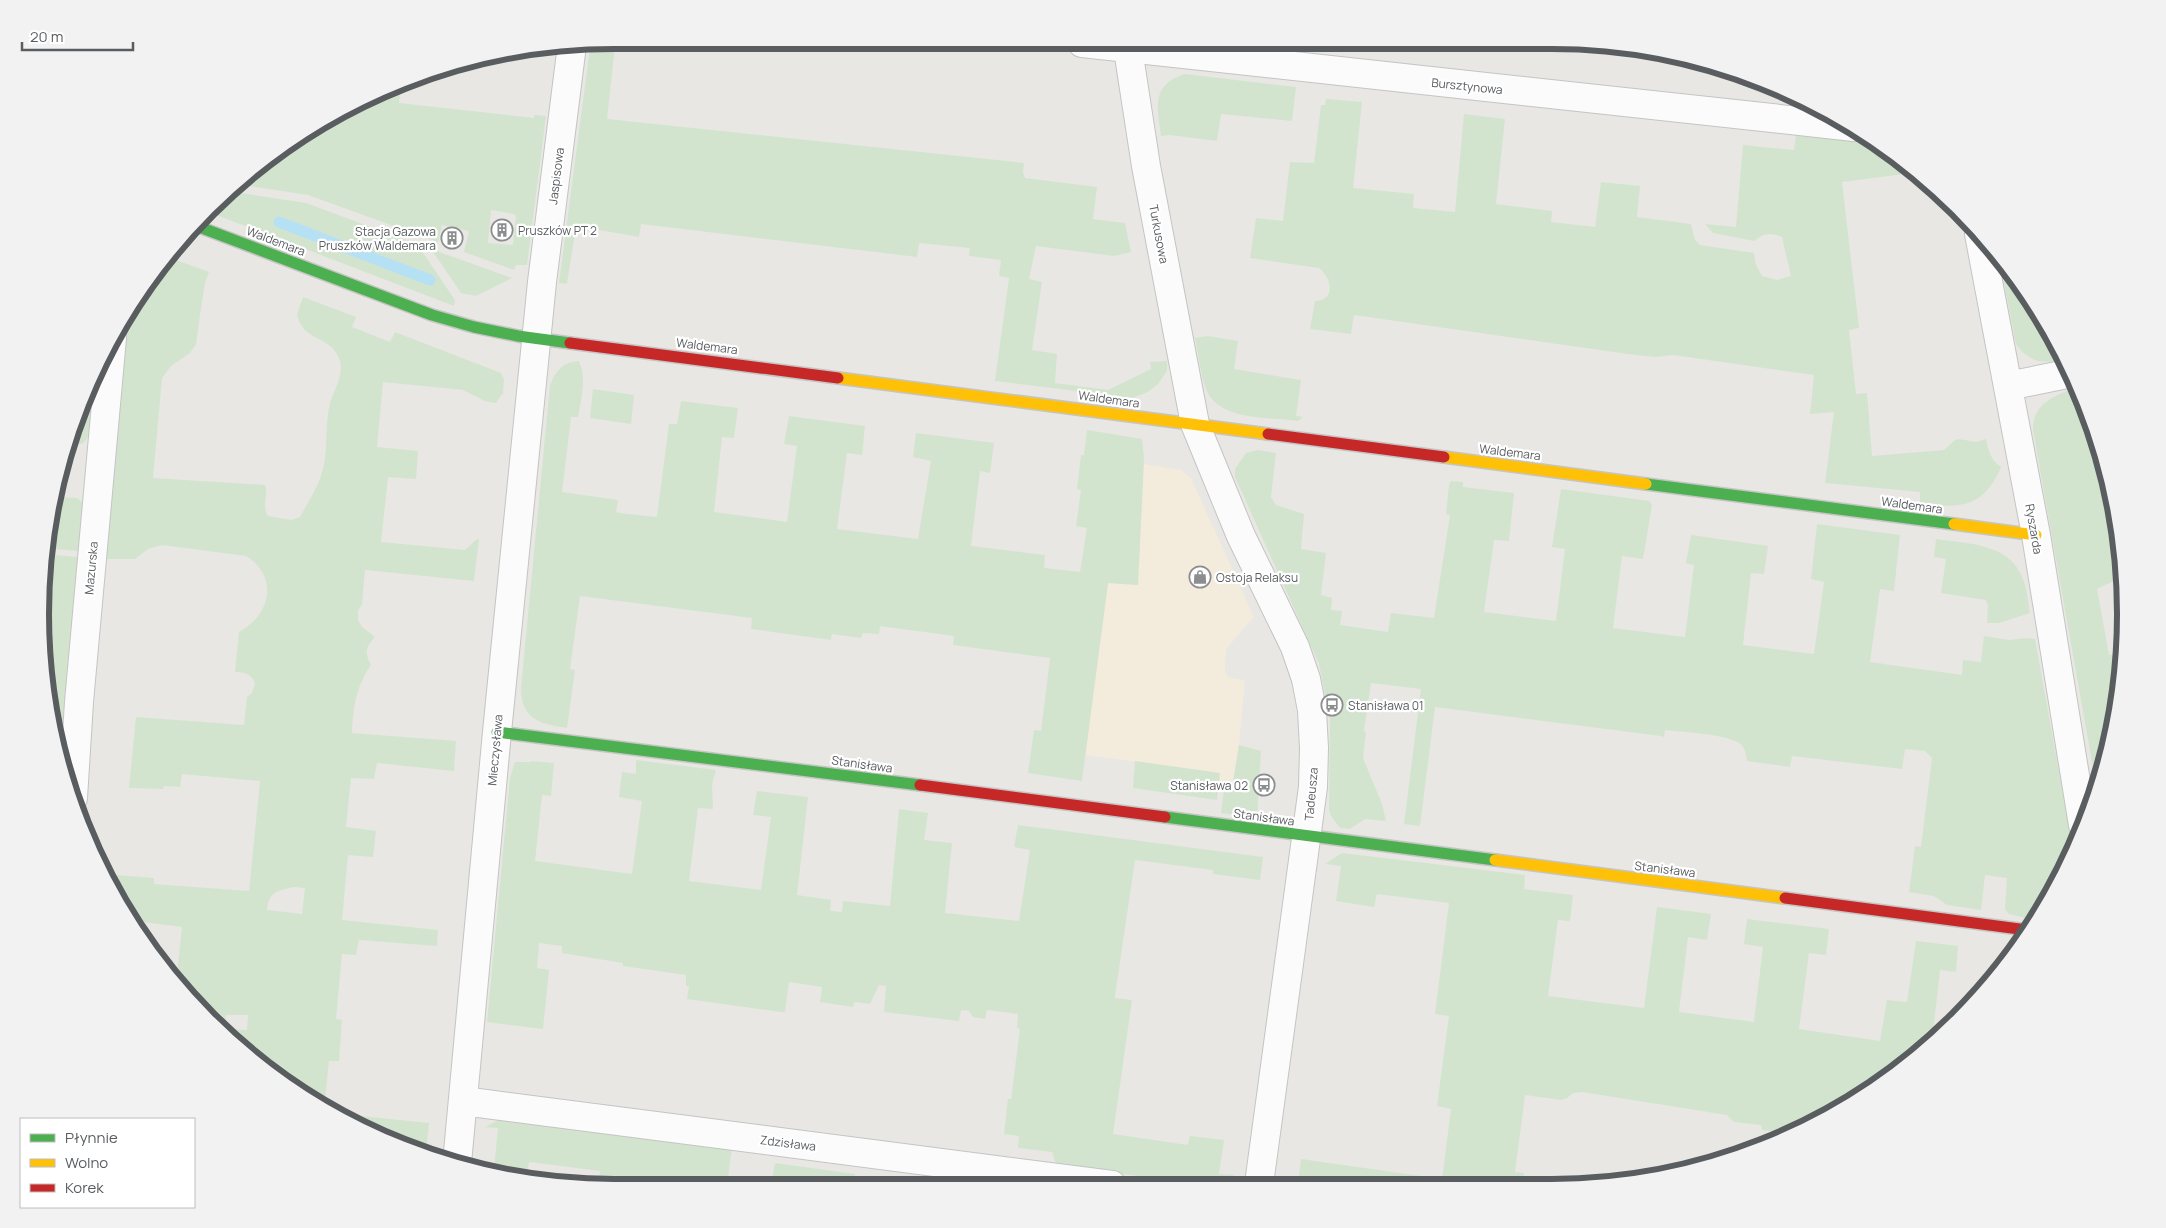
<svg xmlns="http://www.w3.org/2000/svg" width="2166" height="1228" viewBox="0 0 2166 1228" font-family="Manrope,sans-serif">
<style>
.commercial{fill:#f3ebdb}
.green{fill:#d3e4ce;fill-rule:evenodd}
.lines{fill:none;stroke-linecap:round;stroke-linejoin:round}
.stream{stroke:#b6e0f4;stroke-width:11}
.street-casing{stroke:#c4c4c4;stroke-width:30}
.fast-casing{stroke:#c5c5c5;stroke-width:14}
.slow-casing{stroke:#c5c5c5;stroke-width:14}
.jam-casing{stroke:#c5c5c5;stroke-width:14}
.street{stroke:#fcfbfb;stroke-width:28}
.fast{stroke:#4caf50;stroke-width:11}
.slow{stroke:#ffc107;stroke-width:11}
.jam{stroke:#c62828;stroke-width:11}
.labels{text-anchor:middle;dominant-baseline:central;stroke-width:4.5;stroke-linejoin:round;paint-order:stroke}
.street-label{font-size:12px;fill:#595d60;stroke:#fff}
.poi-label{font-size:12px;fill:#595d60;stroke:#fff;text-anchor:start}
.rim{fill:none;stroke:#595d60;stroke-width:6}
</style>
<rect width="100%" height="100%" fill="#e8e7e3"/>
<path class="commercial" d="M1144,464L1181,470L1191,478L1254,617L1226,649L1225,672L1230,678L1245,680L1239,745L1233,782L1219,780V773L1085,755L1108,583L1138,585Z"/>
<path class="green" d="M599,45H628L627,47L615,46L607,119L1024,163L1023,172L1025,178L1097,187L1093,219L1125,223L1131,252L1114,256L1036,246L1029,279L1042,282L1032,350L1057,354L1055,383L1108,390L1151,369L1150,362L1167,361V371L1158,384L1148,392L1132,398L995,381L1009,278L999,276L1001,260L969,256L970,248L919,243L917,257L641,224L639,237L576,226L567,284L559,283L590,48L599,49Z
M1185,74L1296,87L1292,121L1221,114L1217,141L1170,135L1161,136C1157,108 1151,84 1185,74Z
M395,85H401L399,103L534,118V115L546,116L527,265H516L514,270L464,252L469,231L442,225L438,242L308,195L236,184C282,143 338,108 395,85ZM491,210L514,214L516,216L513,245L488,243Z
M1326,99L1362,102L1353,188L1414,194L1413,208L1455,212L1464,114L1505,119L1496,204L1552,211L1551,222L1595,227L1601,182L1640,186L1637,217L1691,224L1695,240L1700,245L1754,253L1756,265L1762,276L1777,280L1791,276L1782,237C1771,232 1763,233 1754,241L1713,233L1705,224L1736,227L1743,145L1794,150L1796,135L1877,144L1903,163L1904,174L1842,182L1859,328L1849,330L1856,394L1867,393L1872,456L1944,450L1955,440L1959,439L1976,442L1986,439C1989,452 1990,459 2001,467C1984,508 1959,509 1920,503V492L1825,483L1834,412L1810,414L1814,375L1673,355L1655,357L1628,354L1354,315L1351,334L1310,329L1315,301C1336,300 1332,278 1319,268L1250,258L1256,218L1283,221L1290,162L1314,163L1321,105H1325Z
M228,191L306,203L417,244L455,300L454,306L206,211Z
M431,249L512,278L476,296L461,293Z
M1998,254L2008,265L2065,358C2045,365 2029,363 2016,344Z
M168,257L209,272L205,283L201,308L196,344L190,353L171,366L162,378L153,478L265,485C269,496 261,505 268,516L291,520L300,517C307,504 316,490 321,476C329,453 324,427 330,403C335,388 346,372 338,356C328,335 302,341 297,314L303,297L356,317L352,327L390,342L395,332L501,373L504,379L503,394H502L496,403L485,401L463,390L383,382L377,447L418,451L416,479L388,477L381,542L465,550L476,540L479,539L474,581L365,570L362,604L358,611V620L362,627L375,637C366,646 364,653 371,665C356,686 353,708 352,733L456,741L454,771L377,763L374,779L351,778L346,827L376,831L373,857L348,855L342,920L438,930L437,946L359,940L356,955L342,954L336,1019L342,1020L339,1061H329L324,1109L236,1046L182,992L176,983L182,927L143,922L132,916L125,910L114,888L115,875L154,878V884L249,891L260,781L182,774L180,787L164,786L163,789L129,788L136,717L244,725L247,697L252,693L255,683C251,674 245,672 235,672L239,632C271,615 279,576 246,556L162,545L148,549L135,559H106L128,311L137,295ZM294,887L305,888L302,914L267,910C269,892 276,891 294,887ZM226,1015H248L247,1030L225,1029Z
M1208,336L1238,341L1234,369L1301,380L1296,416L1303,417L1298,421C1269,417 1218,421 1206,389C1200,373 1199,355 1195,338Z
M579,361C587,379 581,399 578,417H571L562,492L618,500L616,512L619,513L657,517L669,424H677L681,401L738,408L734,438L722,437L714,512L787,522L797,446L784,444L789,416L865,426L862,455L847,453L837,529L918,539L931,461L913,457L916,433L994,443L990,473L980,471L971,546L1045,555L1044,568L1080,572L1087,528L1076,526L1081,490L1077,489L1081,455H1084L1087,430L1142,439L1144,458L1138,585L1108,583L1082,781L1028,773L1034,730L1041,731L1050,658L953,645L954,636L880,626L879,634L863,633L861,638L832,634L831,640L751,629L752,618L580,596L570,669L575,670L567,728C541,724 521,720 521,688L550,385C556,370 563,362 579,361Z
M2077,387L2107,466L2125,576L2097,589L2109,655L2122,653L2121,689L2097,790L2033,430C2033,402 2055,396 2077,387Z
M593,389L634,395L631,424L590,418Z
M87,393H95C93,410 96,433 82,444L68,443Z
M1258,450L1276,453L1271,497L1276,505L1304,514L1301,549L1326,553L1321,595L1332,598L1331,610L1342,611L1340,625L1388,632L1391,613L1434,618L1450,515L1446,514L1449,485L1451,481L1463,482V487L1514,493L1509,541L1494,540L1484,612L1556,621L1565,549L1552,547L1561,489L1649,501L1652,505L1643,559L1622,556L1613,628L1685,637L1694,565L1686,563L1691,535L1768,546L1764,574L1751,573L1743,645L1814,654L1824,582L1811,579L1817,524L1900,535L1894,591L1880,589L1870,662L1962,675L1963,660L1981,662L1984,636L2009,640L2027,638L2035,639L2073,849L2049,901L2034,920L2009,914L2005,909L2007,878L1985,875L1981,910L1947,905L1934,896L1909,892L1915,846L1921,847L1932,758L1925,751L1905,749L1902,769L1792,756L1790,767L1747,761C1746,754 1745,747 1739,743C1726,734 1682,732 1665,730L1664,737L1661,736L1435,707L1420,826L1404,824L1421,689L1371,683L1364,731L1366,732L1363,758L1382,804L1386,821L1365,819L1350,829L1340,828L1331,816L1329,810L1330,719L1319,664L1235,477V469L1246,453Z
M59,497L77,498L83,503L78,551L55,549L54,555L78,557L64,713L63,721L52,730L41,651L45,539L52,506H58Z
M1936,539C1969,544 2010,543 2023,579C2027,589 2028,602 2030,613L1999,623H1987L1988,605L1986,600L1941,593L1946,559L1934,557Z
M1239,745L1261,751L1257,818L1221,813L1225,781L1233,782Z
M636,760L716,770L712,784L713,809L698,808L689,881L761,890L771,817L753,815L757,791L808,797L797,895L831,900L830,911L842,912L843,901L890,906L899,809L928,813L924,840L952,843L945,913L1019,921L1030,850L1014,847L1018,825L1263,857L1260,880L1213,874V870L1135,860L1115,996V998L1132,1000L1113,1134L1188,1145L1190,1136L1224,1140L1219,1174L1234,1175L1227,1184L1211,1185L1058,1166L1055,1161L1052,1152L1018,1148L1019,1136L1004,1134L1008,1099H1011L1020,1029L1017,1028L1018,1014L987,1010L985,1019L973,1017L969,1011L961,1010L959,1021L884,1012L886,986L879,985L870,1004L854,1002L853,1007L820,1002L822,987L789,982L785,1012H781L687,999L689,986H686V975L623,966V963L562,953V946L539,943L537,968L549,970L543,1029L487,1022L510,778L515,762H531V761L554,763L551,796L542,795L535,861L632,874L642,801L619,797L622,772L636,774Z
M1135,761L1220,773L1217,800L1133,788Z
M1342,853L1525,875L1524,889L1573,895L1570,921L1558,920L1548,996L1644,1008L1657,907L1711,914L1707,940L1688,937L1679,1012L1754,1022L1763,947L1744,944L1747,919L1829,929L1826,955L1809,953L1799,1029L1880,1041L1887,1000L1907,1002L1916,941L1958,946L1956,972L1940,970L1932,1041L1871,1091L1786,1133L1762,1130L1761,1125L1734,1122L1727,1115L1582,1092L1573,1093L1567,1098L1561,1100L1525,1095L1515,1172L1524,1173L1523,1183L1283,1184L1282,1181L1298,1183L1301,1159L1442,1179L1451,1109L1437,1106L1449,1016L1435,1014L1449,903L1377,894L1374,907L1336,901L1341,866L1325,864Z
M331,1113L429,1123L426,1153L417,1152Z
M501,1119L732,1147L727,1186L598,1187L600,1171L529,1162L527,1173L494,1169L498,1128L485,1127Z
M775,1163L855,1174L854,1186H771Z"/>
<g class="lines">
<path class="stream" d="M279,222L430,280"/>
<g class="street-casing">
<path id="street" d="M1082,43L1854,127
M1127,43L1146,166L1195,424L1241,536L1295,647L1306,679L1312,710L1314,748L1313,787L1259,1184
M1979,234L2036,535L2083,825
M2008,386L2072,373
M73,798L79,702L112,338
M463,1101L1112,1185
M457,1163L497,732L542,282L572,45"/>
</g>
<g class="fast-casing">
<path id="fast" d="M194,225L432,315L474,327L518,336L570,343
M1646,484L1954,524
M497,732L920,785
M1165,817L1495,860"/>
</g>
<g class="slow-casing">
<path id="slow" d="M838,378L1268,434
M1444,457L1646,484
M1954,524L2036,535
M1495,860L1785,898"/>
</g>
<g class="jam-casing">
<path id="jam" d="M570,343L838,378
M1268,434L1444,457
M920,785L1165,817
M1785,898L2027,930"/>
</g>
<use href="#street" class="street"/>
<use href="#fast" class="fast"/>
<use href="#slow" class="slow"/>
<use href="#jam" class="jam"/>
</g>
<defs>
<g id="building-ring" transform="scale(1.125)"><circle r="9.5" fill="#fff" stroke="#8b8d8e" stroke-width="1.5"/><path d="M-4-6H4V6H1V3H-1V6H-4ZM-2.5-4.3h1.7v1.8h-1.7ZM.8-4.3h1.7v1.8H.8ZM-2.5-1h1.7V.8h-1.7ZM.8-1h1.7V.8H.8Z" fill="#8b8d8e"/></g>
<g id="shop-ring" transform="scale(1.125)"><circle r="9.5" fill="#fff" stroke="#8b8d8e" stroke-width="1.5"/><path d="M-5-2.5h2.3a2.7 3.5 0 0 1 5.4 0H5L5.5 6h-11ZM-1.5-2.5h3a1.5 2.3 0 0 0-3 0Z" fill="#8b8d8e"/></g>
<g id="bus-ring" transform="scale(1.125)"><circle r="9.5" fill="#fff" stroke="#8b8d8e" stroke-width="1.5"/><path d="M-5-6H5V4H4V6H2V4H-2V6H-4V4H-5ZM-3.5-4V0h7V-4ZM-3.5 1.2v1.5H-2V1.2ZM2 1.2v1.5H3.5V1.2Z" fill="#8b8d8e"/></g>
</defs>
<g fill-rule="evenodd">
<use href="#building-ring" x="502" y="230"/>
<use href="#building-ring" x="452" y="238"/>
<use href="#shop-ring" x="1200" y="577"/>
<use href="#bus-ring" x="1332" y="705"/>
<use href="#bus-ring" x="1264" y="785"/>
</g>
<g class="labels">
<g class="street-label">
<text transform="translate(1467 86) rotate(6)">Bursztynowa</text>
<text transform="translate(556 176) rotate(-83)">Jaspisowa</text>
<text transform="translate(1159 234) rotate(79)">Turkusowa</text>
<text transform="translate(276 241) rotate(21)">Waldemara</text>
<text transform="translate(707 346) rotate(7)">Waldemara</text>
<text transform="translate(1109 399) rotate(8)">Waldemara</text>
<text transform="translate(1510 452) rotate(7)">Waldemara</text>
<text transform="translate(1912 505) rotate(8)">Waldemara</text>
<text transform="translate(2034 529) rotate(80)">Ryszarda</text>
<text transform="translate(91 568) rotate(-85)">Mazurska</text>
<text transform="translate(495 750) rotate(-85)">Mieczysława</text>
<text transform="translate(862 764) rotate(8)">Stanisława</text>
<text transform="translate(1311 794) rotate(-85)">Tadeusza</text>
<text transform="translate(1264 817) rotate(8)">Stanisława</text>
<text transform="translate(1665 869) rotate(7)">Stanisława</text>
<text transform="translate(788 1143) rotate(7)">Zdzisława</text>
</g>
<g class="poi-label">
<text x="518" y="230">Pruszków PT 2</text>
<text x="436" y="231" text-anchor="end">Stacja Gazowa<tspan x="436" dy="14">Pruszków Waldemara</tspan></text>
<text x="1216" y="577">Ostoja Relaksu</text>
<text x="1348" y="705">Stanisława 01</text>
<text x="1248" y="785" text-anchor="end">Stanisława 02</text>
</g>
</g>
<path d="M0 0H2166V1228H0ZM614 49H1552A565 565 0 0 1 2117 614V614A565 565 0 0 1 1552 1179H614A565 565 0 0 1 49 614V614A565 565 0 0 1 614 49Z" fill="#f2f2f2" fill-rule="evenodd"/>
<path class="rim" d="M614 49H1552A565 565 0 0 1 2117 614V614A565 565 0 0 1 1552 1179H614A565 565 0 0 1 49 614V614A565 565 0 0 1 614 49Z"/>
<rect x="20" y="1118" width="175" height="90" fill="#ffffff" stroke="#bdbebf"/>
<rect x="30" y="1134" width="25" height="8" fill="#4caf50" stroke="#bdbebf"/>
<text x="65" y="1143" font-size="15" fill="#595d60">Płynnie</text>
<rect x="30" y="1159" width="25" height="8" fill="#ffc107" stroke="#bdbebf"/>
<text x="65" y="1168" font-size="15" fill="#595d60">Wolno</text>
<rect x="30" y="1184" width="25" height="8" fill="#c62828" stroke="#bdbebf"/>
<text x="65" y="1193" font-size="15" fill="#595d60">Korek</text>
<path d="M22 42v8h111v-8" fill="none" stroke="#595d60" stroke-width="2.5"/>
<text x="30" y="42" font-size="15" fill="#595d60" stroke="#ffffff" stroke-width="4" paint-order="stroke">20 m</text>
</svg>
